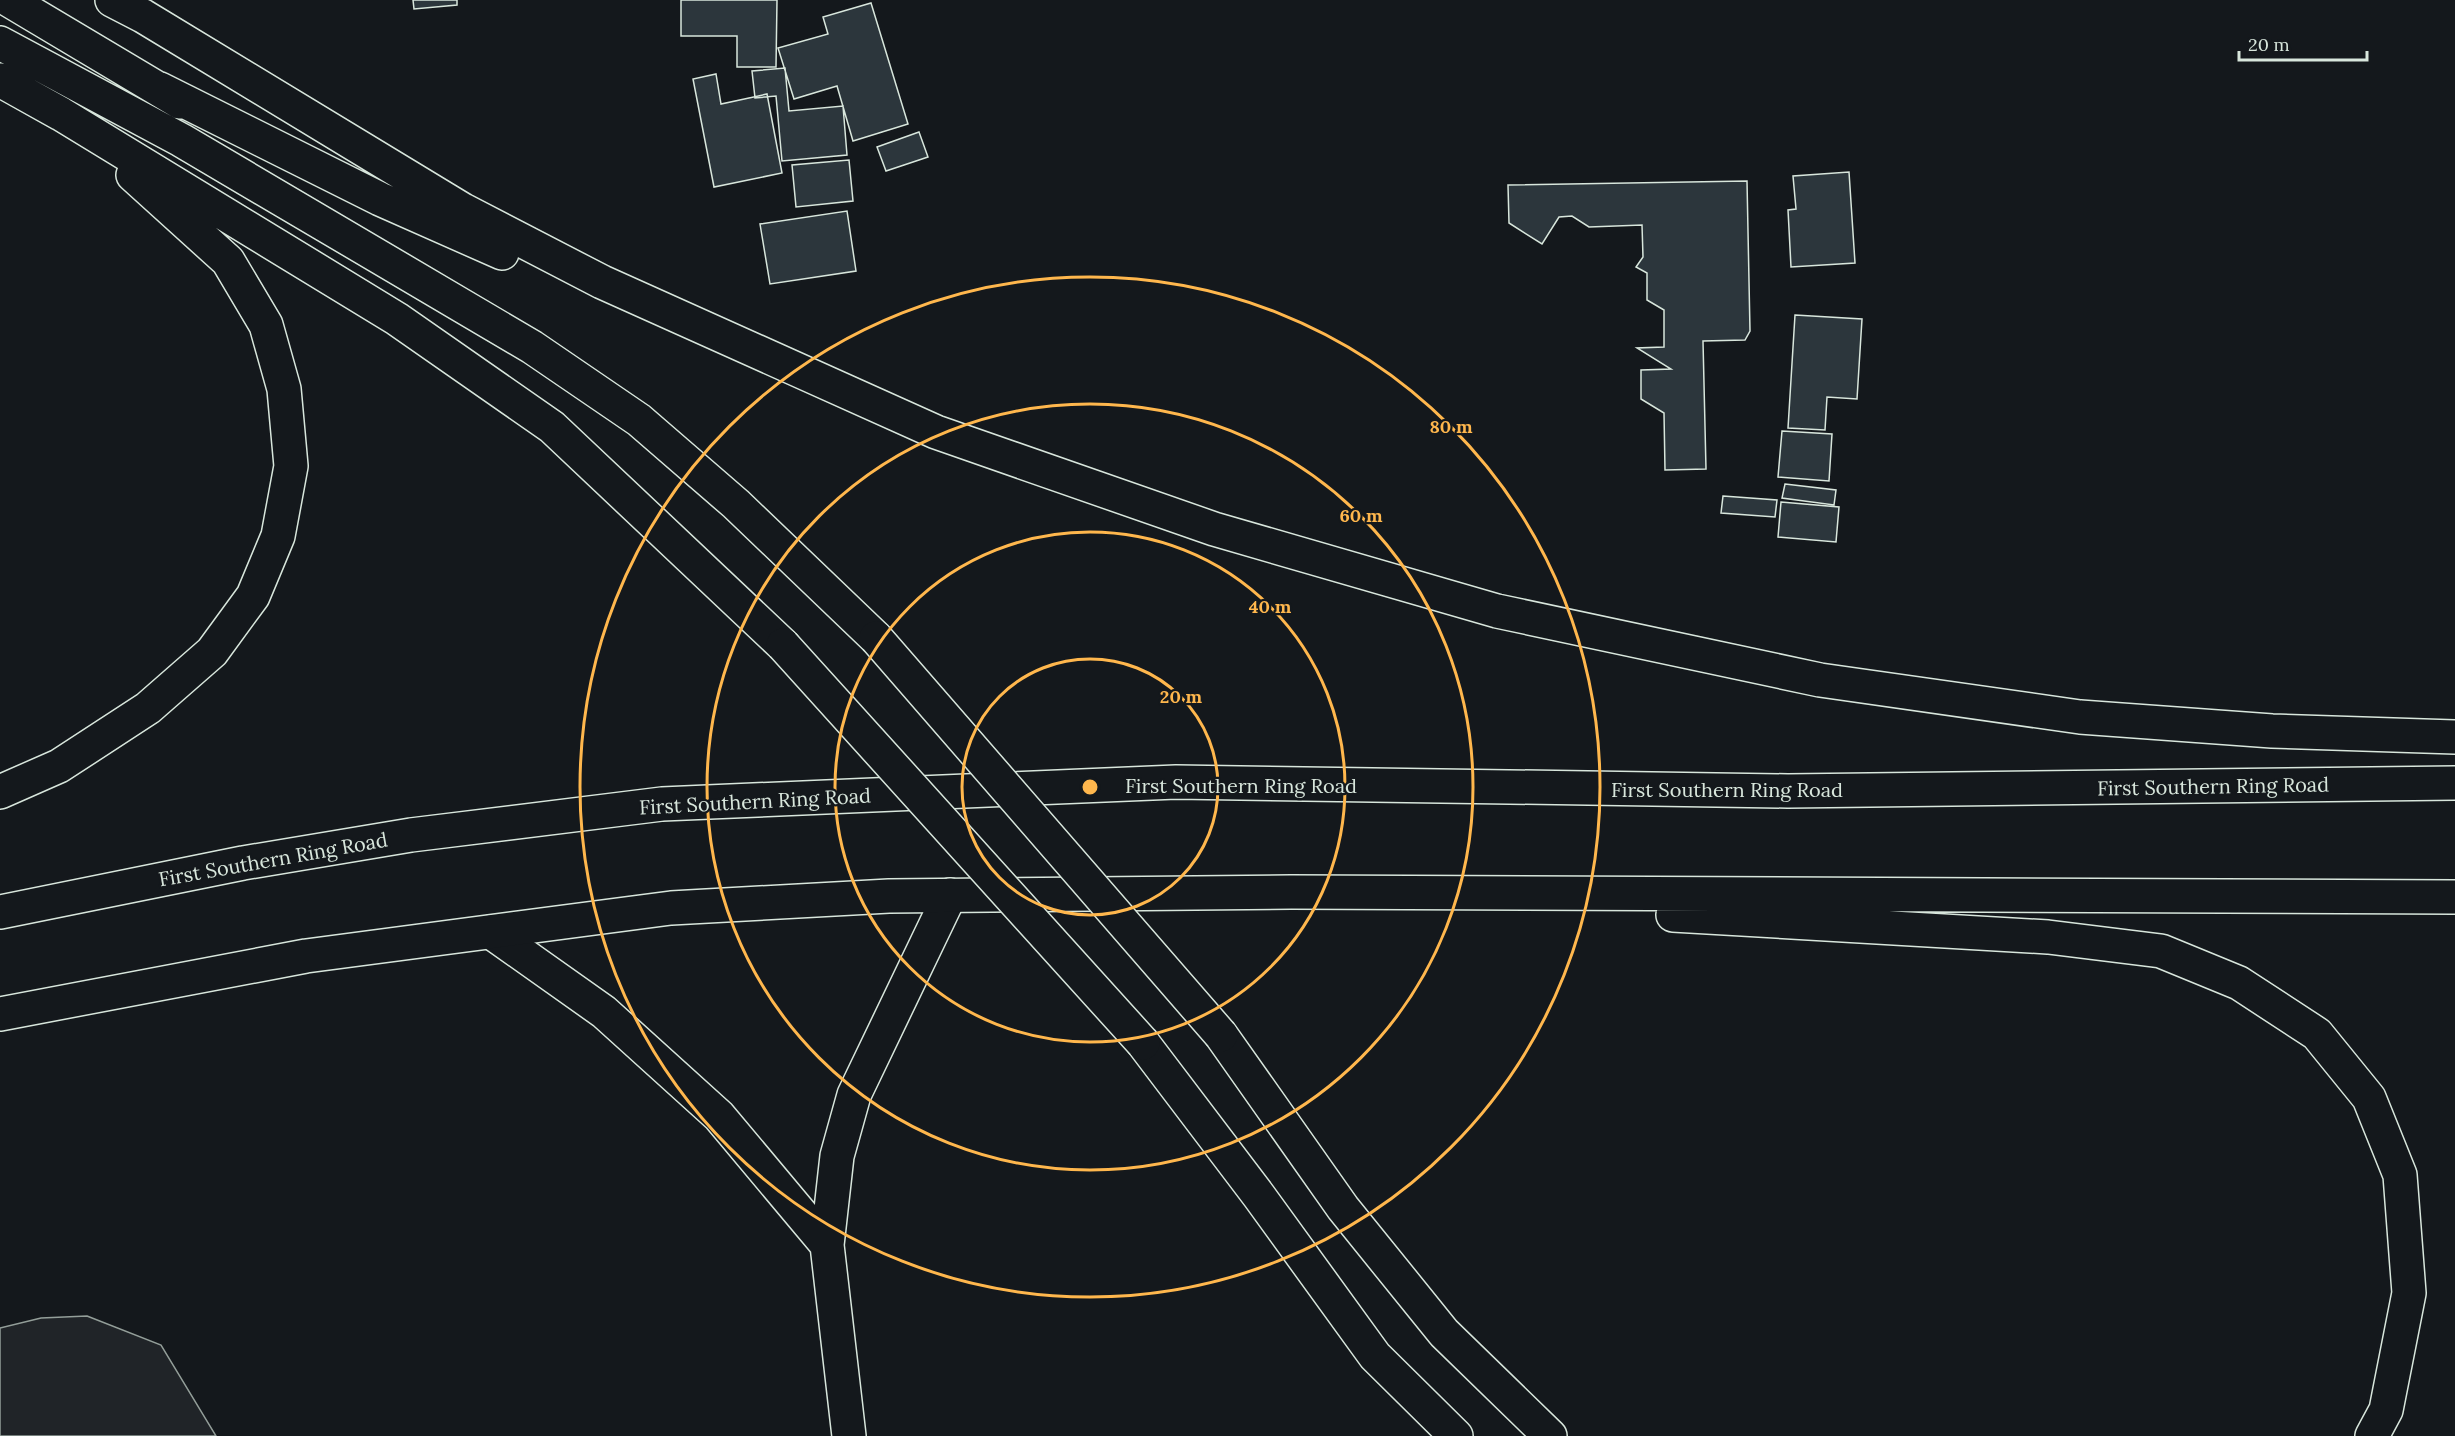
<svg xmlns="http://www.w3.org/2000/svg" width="2455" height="1436" viewBox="0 0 2455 1436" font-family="Lora,serif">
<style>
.green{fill:#202428;stroke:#939e99;stroke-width:1.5}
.building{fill:#2c363c;stroke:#d8e6dc;stroke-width:1.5}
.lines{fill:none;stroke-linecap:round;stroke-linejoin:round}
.street-casing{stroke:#d8e6dc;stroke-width:36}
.highway-casing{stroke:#d8e6dc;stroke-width:36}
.street{stroke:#14181c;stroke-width:33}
.highway{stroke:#14181c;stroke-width:33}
.highway-bridge-casing{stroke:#d8e6dc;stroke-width:36;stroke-linecap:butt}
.highway-bridge{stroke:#14181c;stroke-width:33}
.ring{fill:none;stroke:#ffb74d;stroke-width:3}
.labels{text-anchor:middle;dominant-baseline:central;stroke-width:4.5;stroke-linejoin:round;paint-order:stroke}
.street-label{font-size:20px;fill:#d8e6dc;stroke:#14181c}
.centre{fill:#ffb74d;stroke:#14181c;stroke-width:3}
.ring-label{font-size:18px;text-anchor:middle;font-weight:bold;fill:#ffb74d;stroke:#14181c;stroke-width:4.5;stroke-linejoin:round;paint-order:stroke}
</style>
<rect width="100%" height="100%" fill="#14181c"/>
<path class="green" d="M87,1316L161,1345L216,1436H0V1328L41,1318Z"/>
<path class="building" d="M413,0H457V5L414,9Z
M681,0H777L776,67H737V36H681Z
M871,3L908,124L853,141L837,86L794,99L778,48L828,34L823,17Z
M785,68L789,111L843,106L847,155L782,161L776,96L755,98L752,71Z
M716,74L721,104L767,94L782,173L714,187L693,79Z
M919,132L928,157L886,171L877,147Z
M849,160L853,201L796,207L792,165Z
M1849,172L1855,263L1791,267L1788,210L1796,209L1793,176Z
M1747,181L1750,331L1745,340L1703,341L1706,469L1665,470L1664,413L1641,399V370L1671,369L1637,348L1664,347V310L1647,300V273L1636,267L1643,257L1642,225L1589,227L1572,216L1559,217L1542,244L1509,223L1508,185Z
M847,211L856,271L770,284L760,224Z
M1795,315L1862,319L1857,399L1827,397L1825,430L1788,428Z
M1782,431L1832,434L1829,481L1778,477Z
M1785,484L1836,490L1834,505L1782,498Z
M1723,496L1777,500L1775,517L1721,513Z
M1781,502L1839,507L1836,542L1778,537Z"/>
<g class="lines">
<g class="street-casing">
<path id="street" d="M491,932L604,1012L719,1116L827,1245
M849,1436L827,1245L837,1156L854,1095L950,895"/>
</g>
<g class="highway-casing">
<path id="highway" d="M9,0L180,102
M112,0L143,16L463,210L602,282L936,432L1214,529L1497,611L1820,680L2080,717L2272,731L2455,737
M0,43L181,140L532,347L639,420L736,504L876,638
M0,80L61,114L397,319L552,427L783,645
M160,89L380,199L502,253
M0,792L59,766L148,708L212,652L253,596L278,536L291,466L284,389L266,325L228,261L133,175
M0,912L243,863L411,835L662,804L1176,782L1788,791L2455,783
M1673,915L2048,937L2161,951L2239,983L2317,1034L2369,1098L2400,1175L2409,1293L2386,1410L2372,1436
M0,1014L306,956L671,908L889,896L1291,892L2455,897
M1221,1035L1343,1208L1444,1333L1550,1436
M1143,1043L1259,1196L1375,1356L1456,1436"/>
</g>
<use href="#street" class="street"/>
<use href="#highway" class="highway"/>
<g class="highway-bridge-casing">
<path id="highway-bridge" d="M876,638L1221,1035
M783,645L1143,1043"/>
</g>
<use href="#highway-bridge" class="highway-bridge"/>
</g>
<g class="ring">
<circle cx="1090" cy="787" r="128"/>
<circle cx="1090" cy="787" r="255"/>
<circle cx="1090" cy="787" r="383"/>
<circle cx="1090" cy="787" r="510"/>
</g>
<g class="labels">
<g class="street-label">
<text x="1241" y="785">First Southern Ring Road</text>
<text transform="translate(2213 786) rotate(-1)">First Southern Ring Road</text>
<text x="1727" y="789">First Southern Ring Road</text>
<text transform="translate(755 801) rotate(-3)">First Southern Ring Road</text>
<text transform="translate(273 859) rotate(-10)">First Southern Ring Road</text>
</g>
</g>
<circle cx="1090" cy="787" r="9" class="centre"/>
<g class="ring-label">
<text x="1451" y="433">80 m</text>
<text x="1361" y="522">60 m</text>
<text x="1270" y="613">40 m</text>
<text x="1181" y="703">20 m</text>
</g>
<path d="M2239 51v9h128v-9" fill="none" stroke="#d8e6dc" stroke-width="3"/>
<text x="2248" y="51" font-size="18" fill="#d8e6dc" stroke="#14181c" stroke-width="4.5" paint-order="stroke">20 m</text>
</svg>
